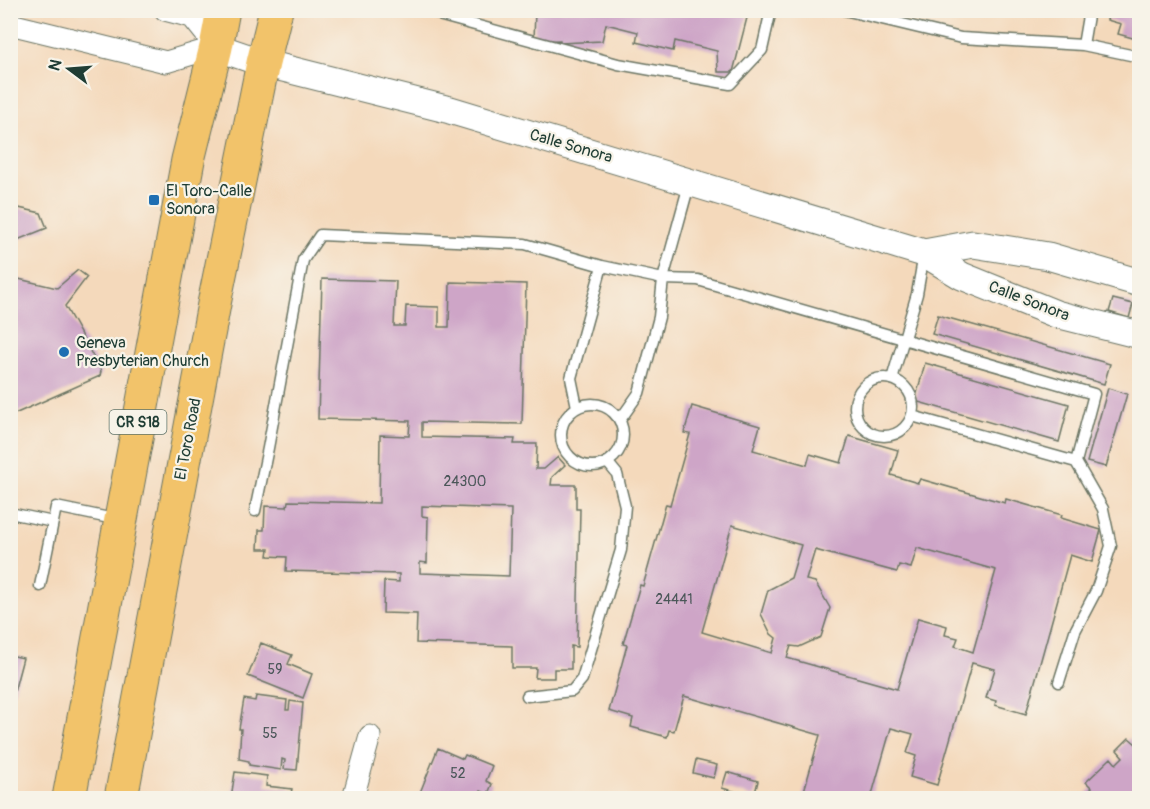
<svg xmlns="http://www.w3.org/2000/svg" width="1150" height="809" viewBox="0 0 1150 809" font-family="Pangolin,sans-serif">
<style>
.building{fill:#cea5c7;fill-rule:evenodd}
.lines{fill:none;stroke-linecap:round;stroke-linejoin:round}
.service-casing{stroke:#6a7463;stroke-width:13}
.minor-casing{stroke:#6a7463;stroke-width:23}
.tertiary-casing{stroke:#6a7463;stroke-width:29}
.primary-casing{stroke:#6a7463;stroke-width:35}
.service{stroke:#fff;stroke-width:10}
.minor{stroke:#fff;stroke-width:21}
.tertiary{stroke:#fff;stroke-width:27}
.primary{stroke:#f2c36a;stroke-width:33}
.poi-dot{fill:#1f6fb2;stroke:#f7f3e8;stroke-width:2}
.labels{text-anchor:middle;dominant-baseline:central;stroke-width:4.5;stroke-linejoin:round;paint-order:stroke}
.number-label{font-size:14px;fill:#4b5759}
.shield{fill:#f7f3e8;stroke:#60746a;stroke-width:1.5}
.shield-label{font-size:15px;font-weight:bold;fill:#1f3d34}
.street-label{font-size:16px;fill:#1f3d34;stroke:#f7f3e8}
.poi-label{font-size:16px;fill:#1f3d34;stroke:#f7f3e8;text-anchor:start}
</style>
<rect width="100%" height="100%" fill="#f7f3e8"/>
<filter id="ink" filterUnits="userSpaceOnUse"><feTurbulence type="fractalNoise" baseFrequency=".0167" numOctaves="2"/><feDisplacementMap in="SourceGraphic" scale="12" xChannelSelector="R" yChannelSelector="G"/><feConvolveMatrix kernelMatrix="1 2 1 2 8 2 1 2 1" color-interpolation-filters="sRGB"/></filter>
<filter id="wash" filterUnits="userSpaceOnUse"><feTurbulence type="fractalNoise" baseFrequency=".008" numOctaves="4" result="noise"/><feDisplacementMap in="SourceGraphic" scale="24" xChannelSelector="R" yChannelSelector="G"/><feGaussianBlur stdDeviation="1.35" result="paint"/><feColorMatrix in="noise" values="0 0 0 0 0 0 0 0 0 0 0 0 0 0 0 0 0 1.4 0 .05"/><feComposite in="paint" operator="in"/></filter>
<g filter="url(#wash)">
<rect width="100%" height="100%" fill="#f4d9bb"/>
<g id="blocks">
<path class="building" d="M535,10H749L733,72H718L717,51L675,41L673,51L636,42L638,32L606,24L602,41L560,43V40L534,41Z
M1109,10H1140V40L1118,34L1121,24L1107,20Z
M10,206L41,213L47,228L10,243Z
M78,270L87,277L65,306L101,371L100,376L10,416V277L57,288Z
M322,279L396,281L394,326H405L406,306L439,307V327H449L450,282L526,284L522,424L422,422V437L515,439L514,444H537L536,469H544L558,457L565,465L552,477L551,485H576V509H580L577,647L571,646V669H554V678H535L536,668H512V646L416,643L417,614L383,613L384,581L399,582V574L286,571L287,557L268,556L269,549H258L259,530H264L265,506L287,507L288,501L379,503L380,435L409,436L410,421L318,419ZM422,506L511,509L509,576L420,573V562L427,563L428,517L422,516Z
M1113,299L1133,304L1129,318L1109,312Z
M938,315L1110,364L1104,384L932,334Z
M925,363L1069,404L1059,442L915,401Z
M1108,388L1127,394L1106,467L1087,462Z
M692,406L760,426L753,450L807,465L810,454L841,463L849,436L898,450L891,475L918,483L920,479L1005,503L1006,499L1062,515L1061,518L1101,530L1092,562L1070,555L1026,714L995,705L996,701L986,698L995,669L972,663L937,785L910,777L916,756L907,753L913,734L891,728L871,798H802L820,735L684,696L674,731L669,730L667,737L631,727L633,718L609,711L627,645L623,644L640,585L643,586L666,504L670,505L690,434L684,433ZM732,525L801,545L791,578L768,590L761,614L771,634L776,638L772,653L702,632ZM917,548L996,570L973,652L955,646L958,638L945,635L947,626L918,618L897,689L787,658L791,646L799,647L821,637L830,608L815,582L806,580L815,550L897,572L899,565L911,568Z
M261,643L292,655L288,664L312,674L303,698L248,676Z
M10,655L23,658L14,692L10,691Z
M256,696L287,700L286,710H289L290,701L303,703L297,770L284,769L285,760L282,759L281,770L249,765V761L239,759L241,729H239L244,699L255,701Z
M1129,738L1136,744L1140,740V798H1082L1092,788L1086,782L1111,758L1116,764L1123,757L1117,750Z
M438,748L463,759L465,755L492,766L486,781L492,784L488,794L481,791L478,798H426L419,795Z
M696,760L717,765L714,778L693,773Z
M235,772L267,776L266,786L292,789L290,798H231Z
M727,772L758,781L754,797L722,788Z"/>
</g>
</g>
<g filter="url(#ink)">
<use href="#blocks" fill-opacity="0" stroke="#6a7463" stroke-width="1.5"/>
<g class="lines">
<g class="service-casing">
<path id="service" d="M434,10L442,16L618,64L730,84L762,50L771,10
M844,10L961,38L1083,45L1140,57
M1083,45L1089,10
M602,266L663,279L698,280L1094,394L1076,462L912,416
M855 407a29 29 0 1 1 58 0a29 29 0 1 1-58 0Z
M892,379L917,294L924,254
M561 435a31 31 0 1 1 62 0a31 31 0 1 1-62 0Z
M620,420L639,393L659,317L663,279L690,181
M255,511L268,448L303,260L320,235L525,244L602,266L571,378L577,407
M10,513L53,522
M40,586L56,507L119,520
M1059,682L1075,631L1096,591L1111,546L1103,509L1076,462
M527,696L572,691L582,679L621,550L625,506L617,474L608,463"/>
</g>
<g class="minor-casing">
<path id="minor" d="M10,24L166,62L216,47L192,17L165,10
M353,798L370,736"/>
</g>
<g class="tertiary-casing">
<path id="tertiary" d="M216,47L263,63L450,110L924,253L962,276L1056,314L1140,335
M924,253L973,244L1048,256L1140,283"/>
</g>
<g class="primary-casing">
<path id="primary" d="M69,798L188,160L216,47L223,10
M121,798L214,304L263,63L276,10"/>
</g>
<use href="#service" class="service"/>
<use href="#minor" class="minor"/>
<use href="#tertiary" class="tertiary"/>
<use href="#primary" class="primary"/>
</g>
</g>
<g class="poi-dot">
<rect x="148" y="194" width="12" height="12" rx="3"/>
<circle cx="64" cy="352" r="6"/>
</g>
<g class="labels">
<g class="number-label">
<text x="465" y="481">24300</text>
<text x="674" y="599">24441</text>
<text x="275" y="669">59</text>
<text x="270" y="733">55</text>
<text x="458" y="773">52</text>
</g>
<rect class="shield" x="109.5" y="410" width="57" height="24" rx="4.5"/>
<g class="shield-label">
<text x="138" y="422">CR S18</text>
</g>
<g class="street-label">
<text transform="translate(571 146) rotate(16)">Calle Sonora</text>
<text transform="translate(1029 301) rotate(21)">Calle Sonora</text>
<text transform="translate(188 439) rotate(-79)">El Toro Road</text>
</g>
<g class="poi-label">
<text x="166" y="191">El Toro-Calle<tspan x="166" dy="18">Sonora</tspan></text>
<text x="76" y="343">Geneva<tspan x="76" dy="18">Presbyterian Church</tspan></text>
</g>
</g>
<rect width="1150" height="809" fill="none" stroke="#f7f3e8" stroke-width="36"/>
<g transform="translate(69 69) rotate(286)" stroke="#f7f3e8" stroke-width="4.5" paint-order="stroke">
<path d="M0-4.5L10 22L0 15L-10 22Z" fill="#1f3d34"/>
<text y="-9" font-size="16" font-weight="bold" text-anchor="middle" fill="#1f3d34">N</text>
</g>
</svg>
